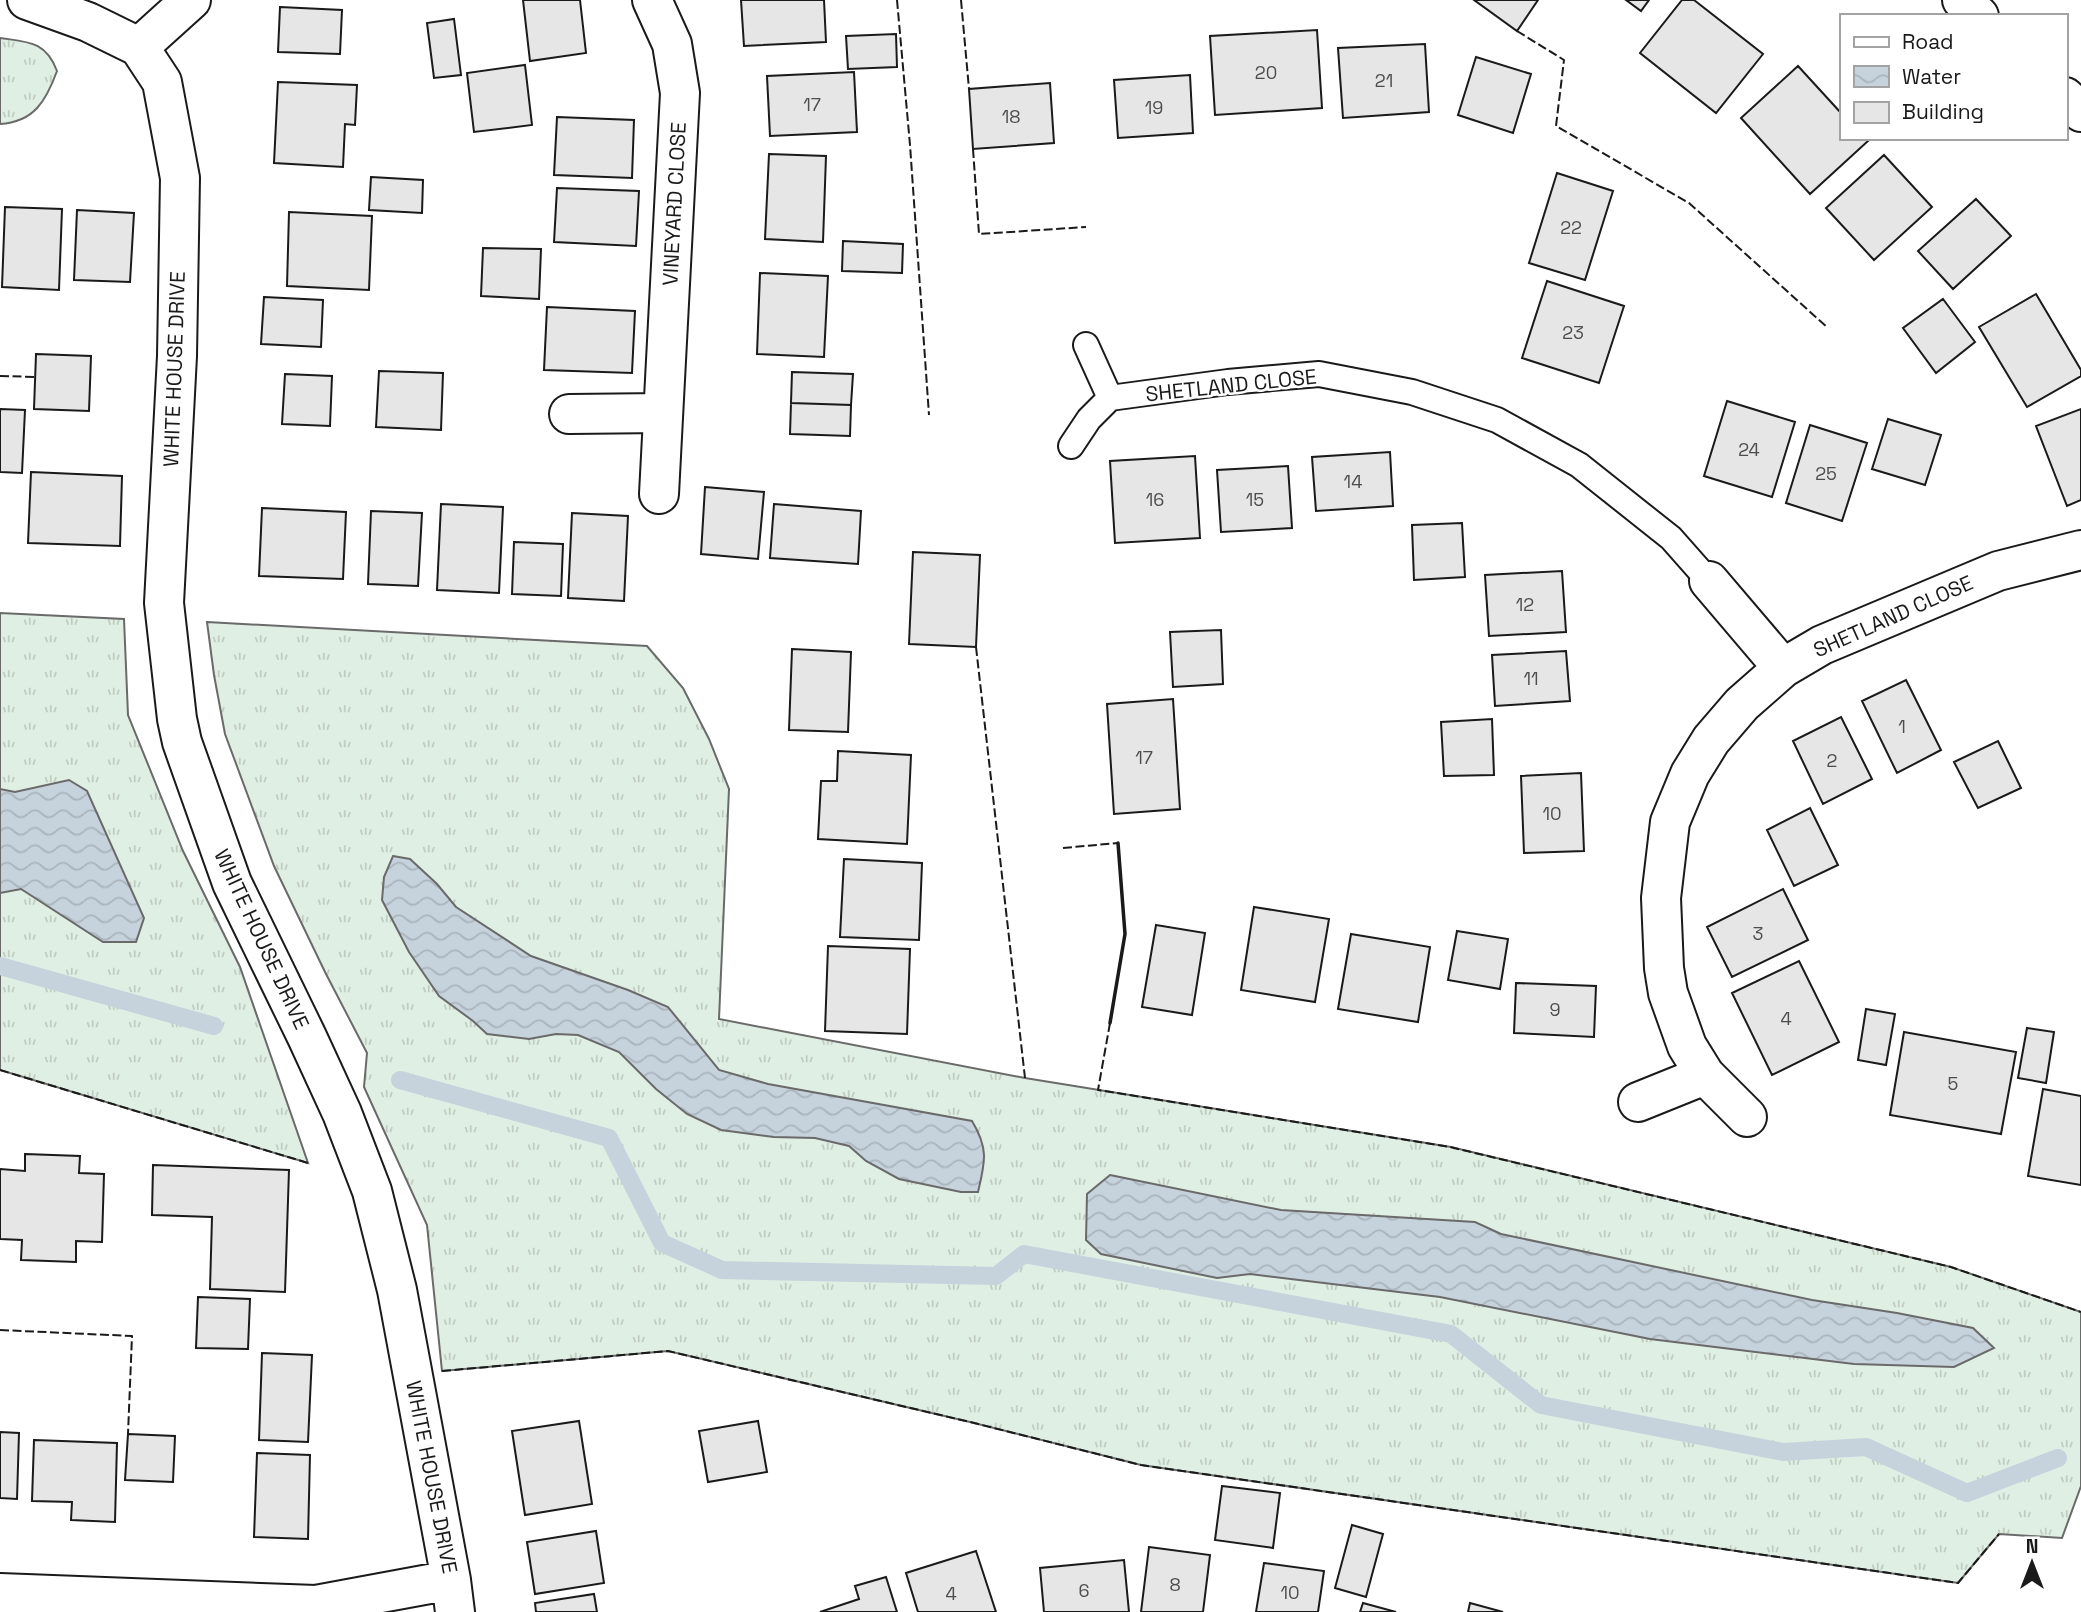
<svg xmlns="http://www.w3.org/2000/svg" width="2081" height="1612" viewBox="0 0 2081 1612" font-family="'Space Grotesk',sans-serif">
<style>
.grass{fill:url(#grass-tufts);stroke:#6a6a6a;stroke-width:2}
.water{fill:url(#water-waves);stroke:#6a6a6a;stroke-width:2}
.lines{fill:none;stroke-linecap:round;stroke-linejoin:round}
.stream{stroke:#c6d2dc;stroke-width:18}
.building{fill:#e6e6e6;stroke:#1a1a1a;stroke-width:2}
.lane-casing{stroke:#1a1a1a;stroke-width:28}
.street-casing{stroke:#1a1a1a;stroke-width:42}
.lane{stroke:#fff;stroke-width:24}
.street{stroke:#fff;stroke-width:38}
.fence{stroke:#1a1a1a;stroke-width:2;stroke-dasharray:9 3.5;stroke-linecap:butt}
.wall{stroke:#1a1a1a;stroke-width:3.5}
.labels{text-anchor:middle;dominant-baseline:central;stroke-width:5;stroke-linejoin:round;paint-order:stroke}
.number-label{font-size:18px;fill:#4d4d4d}
.street-label{font-size:21px;fill:#1a1a1a;stroke:#fff}
</style>
<defs>
<pattern id="grass-tufts" width="24" height="20" patternUnits="userSpaceOnUse" patternTransform="scale(1.75)"><rect width="24" height="20" fill="#e0efe3"/><path d="M3 7l-1-3M5 7V3M7 7l1-3M15 17l-1-3M17 17v-4M19 17l1-3" fill="none" stroke="#c0ccc2"/></pattern>
<pattern id="water-waves" width="16" height="10" patternUnits="userSpaceOnUse" patternTransform="scale(1.75)"><rect width="16" height="10" fill="#c6d2dc"/><path d="M0 5q4-4 8 0t8 0" fill="none" stroke="#aab4bc"/></pattern>
</defs>
<rect width="100%" height="100%" fill="#fff"/>
<path class="grass" d="M0,38C28,42 46,41 57,71C46,101 34,122 0,124Z
M0,613L124,619L128,715L183,851L240,967L308,1163L0,1070Z
M207,622L647,646L683,688L709,739L729,789L719,1019L1025,1078L1451,1147L1951,1267L2081,1312V1486L2062,1538L1999,1534L1958,1583L1141,1465L970,1422L668,1351L442,1371L427,1225L364,1087L367,1053L325,972L274,866L225,734L214,675Z"/>
<path class="water" d="M69,780L87,791L144,918L136,942H103L21,889L0,893V789L15,792Z
M393,856L410,859L437,884L456,907L531,956L628,990L668,1007L719,1070L768,1084L972,1121C989,1149 985,1162 978,1192H961L899,1179L866,1161L849,1146L815,1138L774,1137L721,1130L687,1114L656,1089L619,1052L578,1035L556,1034L529,1039L487,1034L473,1021L439,996L409,952L382,900L384,877Z
M1110,1175L1281,1210L1475,1222L1501,1234L1812,1300L1897,1313L1973,1328L1994,1348L1954,1367L1854,1364L1650,1339L1440,1297L1250,1274L1217,1278L1101,1254L1086,1240L1087,1194Z"/>
<g class="lines">
<path class="stream" d="M0,966L214,1026
M400,1080L609,1138L662,1243L722,1270L996,1276L1024,1254L1451,1334L1541,1405L1783,1452L1866,1447L1967,1493L2058,1458"/>
</g>
<path class="building" d="M523,0H580L586,53L530,61Z
M741,0H824L826,42L744,46Z
M1474,0H1538L1517,31Z
M1626,0H1649L1641,11Z
M1682,0H1694L1763,54L1716,113L1640,53Z
M280,7L342,10L340,54L278,52Z
M454,19L461,75L434,78L427,23Z
M1317,30L1322,108L1215,115L1210,36Z
M896,34L897,67L848,69L846,36Z
M1425,44L1429,112L1343,118L1338,48Z
M1476,57L1531,74L1513,133L1458,115Z
M525,65L532,125L474,132L467,73Z
M1798,66L1841,113V138H1865L1868,141L1810,194L1741,118Z
M854,72L857,132L770,136L767,76Z
M1190,75L1193,133L1118,138L1114,80Z
M278,82L357,85L355,125L345,124L343,167L274,163Z
M1050,83L1054,143L973,149L969,89Z
M557,117L634,120L632,178L554,175Z
M769,154L826,156L823,242L765,239Z
M1884,155L1932,207L1874,260L1826,208Z
M1557,173L1613,191L1585,280L1529,263Z
M371,177L423,180L422,213L369,210Z
M557,188L639,191L636,246L554,242Z
M1976,199L2011,236L1953,289L1918,251Z
M5,207L62,209L59,290L2,287Z
M77,210L134,213L130,282L74,280Z
M289,212L372,216L369,290L287,286Z
M843,241L903,244L902,273L842,271Z
M483,248L541,249L539,299L481,296Z
M760,273L828,276L824,357L757,354Z
M1547,281L1624,306L1599,383L1522,358Z
M2036,294L2081,370V376L2027,407L1979,327Z
M264,297L323,300L321,347L261,344Z
M1943,299L1975,342L1936,373L1903,328Z
M547,307L635,311L632,373L544,370Z
M36,354L91,356L89,411L34,409Z
M379,371L443,373L441,430L376,427Z
M792,372L853,374L851,405L791,403Z
M285,374L332,376L330,426L282,424Z
M1727,401L1795,422L1772,497L1704,476Z
M791,403L851,405L850,436L790,434Z
M0,409L25,410L22,473L0,472Z
M2081,409V500L2067,506L2036,426Z
M1888,419L1941,435L1925,485L1872,469Z
M1810,425L1867,443L1842,521L1786,503Z
M1390,452L1393,506L1316,511L1312,457Z
M1195,456L1200,538L1115,543L1110,461Z
M1288,466L1292,528L1221,532L1217,470Z
M31,472L122,476L120,546L28,543Z
M705,487L764,492L758,559L701,554Z
M441,504L503,507L499,593L437,590Z
M774,504L861,511L858,564L770,558Z
M262,508L346,512L343,579L259,576Z
M371,511L422,513L418,586L368,584Z
M572,513L628,516L624,601L568,598Z
M1462,523L1465,577L1414,580L1412,525Z
M514,542L563,544L561,596L512,594Z
M913,552L980,555L976,647L909,644Z
M1562,571L1566,632L1489,636L1485,575Z
M1221,630L1223,684L1173,687L1170,632Z
M792,649L851,652L848,732L789,730Z
M1566,651L1570,701L1495,706L1492,655Z
M1906,680L1941,750L1897,773L1862,701Z
M1173,699L1180,809L1114,814L1107,704Z
M1841,717L1872,779L1823,804L1793,741Z
M1492,719L1494,775L1444,776L1441,722Z
M1998,741L2021,788L1978,808L1954,762Z
M838,751L911,755L907,844L818,839L821,781H837Z
M1581,773L1584,851L1524,853L1521,776Z
M1810,808L1838,865L1794,886L1767,830Z
M844,859L922,863L919,940L840,937Z
M1783,889L1808,940L1732,977L1707,927Z
M1254,907L1329,919L1315,1002L1241,990Z
M1156,925L1205,933L1192,1015L1142,1007Z
M1457,931L1508,939L1500,989L1448,980Z
M1351,934L1430,947L1418,1022L1338,1009Z
M828,946L910,949L907,1034L825,1031Z
M1799,961L1839,1042L1772,1075L1732,993Z
M1516,983L1596,986L1594,1037L1514,1033Z
M1866,1009L1895,1014L1886,1065L1858,1060Z
M2027,1028L2054,1032L2046,1083L2018,1078Z
M1904,1032L2016,1052L2001,1134L1890,1115Z
M2043,1089L2081,1096V1185L2028,1176Z
M25,1154L80,1156L79,1173L104,1174L102,1242L76,1241V1262L21,1260L22,1240L0,1239V1169L25,1171Z
M153,1165L289,1170L285,1292L210,1289L212,1217L152,1215Z
M198,1297L250,1299L248,1349L196,1348Z
M262,1353L312,1355L308,1442L259,1440Z
M579,1421L592,1504L525,1515L512,1431Z
M758,1421L767,1472L708,1482L699,1431Z
M0,1432L19,1433L17,1499L0,1498Z
M128,1434L175,1436L173,1482L125,1480Z
M34,1440L117,1443L115,1522L71,1520L72,1502L32,1501Z
M257,1453L310,1455L308,1539L254,1537Z
M1222,1486L1280,1493L1273,1548L1215,1540Z
M1352,1525L1383,1534L1366,1597L1335,1588Z
M596,1531L604,1583L535,1594L527,1542Z
M1149,1547L1210,1555L1203,1612H1141Z
M976,1551L996,1612H918L906,1573Z
M1124,1560L1129,1612H1044L1040,1568Z
M1264,1563L1324,1571L1318,1612H1256Z
M886,1577L897,1612H820L859,1599L855,1586Z
M594,1594L597,1612H536L535,1603Z
M1363,1603L1396,1612H1360Z
M1470,1603L1503,1612H1468Z"/>
<g class="lines">
<g class="lane-casing">
<path id="lane" d="M1110,398L1228,382L1319,374L1412,392L1497,420L1579,465L1671,538L1709,581
M1071,446L1089,419L1110,398L1086,345"/>
</g>
<g class="street-casing">
<path id="street" d="M27,0L88,22L139,47L162,82L180,178L177,356L164,603L177,719L182,742L232,883L307,1037L342,1113L372,1191L397,1290L451,1580L455,1612
M652,0L672,44L680,93L659,494
M1962,0L1979,16
M139,47L191,0
M2065,97L2081,112
M569,414L663,413
M1709,581L1783,668
M1638,1102L1705,1075
M1747,1117L1705,1075L1687,1046L1668,993L1664,968L1661,898L1670,822L1690,774L1711,740L1742,704L1783,668L1822,645L1998,571L2081,550
M0,1593L316,1605L451,1580"/>
</g>
<use href="#lane" class="lane"/>
<use href="#street" class="street"/>
<path class="fence" d="M897,0L910,145L929,415
M961,0L969,89
M1517,31L1564,60L1556,126L1689,203L1828,328
M973,149L979,234L1086,227
M0,376L35,377
M976,647L1025,1078
M1063,848L1118,843
M1110,1023L1098,1090L1450,1147L1951,1267L2081,1312
M0,1070L308,1163
M0,1330L132,1336L128,1434
M442,1371L668,1351L970,1422L1141,1465L1958,1583L1999,1534"/>
<path class="wall" d="M1110,1023L1125,934L1118,843"/>
</g>
<g class="labels">
<g class="number-label">
<text x="1266" y="72">20</text>
<text x="1384" y="80">21</text>
<text x="812" y="104">17</text>
<text x="1154" y="107">19</text>
<text x="1011" y="116">18</text>
<text x="1571" y="227">22</text>
<text x="1573" y="332">23</text>
<text x="1749" y="449">24</text>
<text x="1826" y="473">25</text>
<text x="1353" y="481">14</text>
<text x="1155" y="499">16</text>
<text x="1255" y="499">15</text>
<text x="1525" y="604">12</text>
<text x="1531" y="678">11</text>
<text x="1902" y="726">1</text>
<text x="1144" y="757">17</text>
<text x="1832" y="760">2</text>
<text x="1552" y="813">10</text>
<text x="1758" y="933">3</text>
<text x="1555" y="1009">9</text>
<text x="1786" y="1018">4</text>
<text x="1953" y="1083">5</text>
<text x="1175" y="1584">8</text>
<text x="1084" y="1590">6</text>
<text x="1290" y="1592">10</text>
<text x="951" y="1593">4</text>
</g>
<g class="street-label">
<text transform="translate(674 204) rotate(-87)">VINEYARD CLOSE</text>
<text transform="translate(174 369) rotate(-88)">WHITE HOUSE DRIVE</text>
<text transform="translate(1231 385) rotate(-6)">SHETLAND CLOSE</text>
<text transform="translate(1893 616) rotate(-24)">SHETLAND CLOSE</text>
<text transform="translate(262 939) rotate(65)">WHITE HOUSE DRIVE</text>
<text transform="translate(432 1477) rotate(79)">WHITE HOUSE DRIVE</text>
</g>
</g>
<rect x="1840" y="14" width="228" height="126" fill="#ffffff" stroke="#a3a3a3" stroke-width="2"/>
<rect x="1854" y="37" width="35" height="10" fill="#ffffff" stroke="#a3a3a3" stroke-width="2"/>
<text x="1902" y="49" font-size="21" fill="#1a1a1a">Road</text>
<rect x="1854" y="66" width="35" height="21" fill="url(#water-waves)" stroke="#a3a3a3" stroke-width="2"/>
<text x="1902" y="84" font-size="21" fill="#1a1a1a">Water</text>
<rect x="1854" y="102" width="35" height="21" fill="#e6e6e6" stroke="#a3a3a3" stroke-width="2"/>
<text x="1902" y="119" font-size="21" fill="#1a1a1a">Building</text>
<g transform="translate(2032 1563)" stroke="#ffffff" stroke-width="5" paint-order="stroke">
<path d="M0-5L12 26L0 18L-12 26Z" fill="#1a1a1a"/>
<text y="-10" font-size="19" font-weight="bold" text-anchor="middle" fill="#1a1a1a">N</text>
</g>
</svg>
